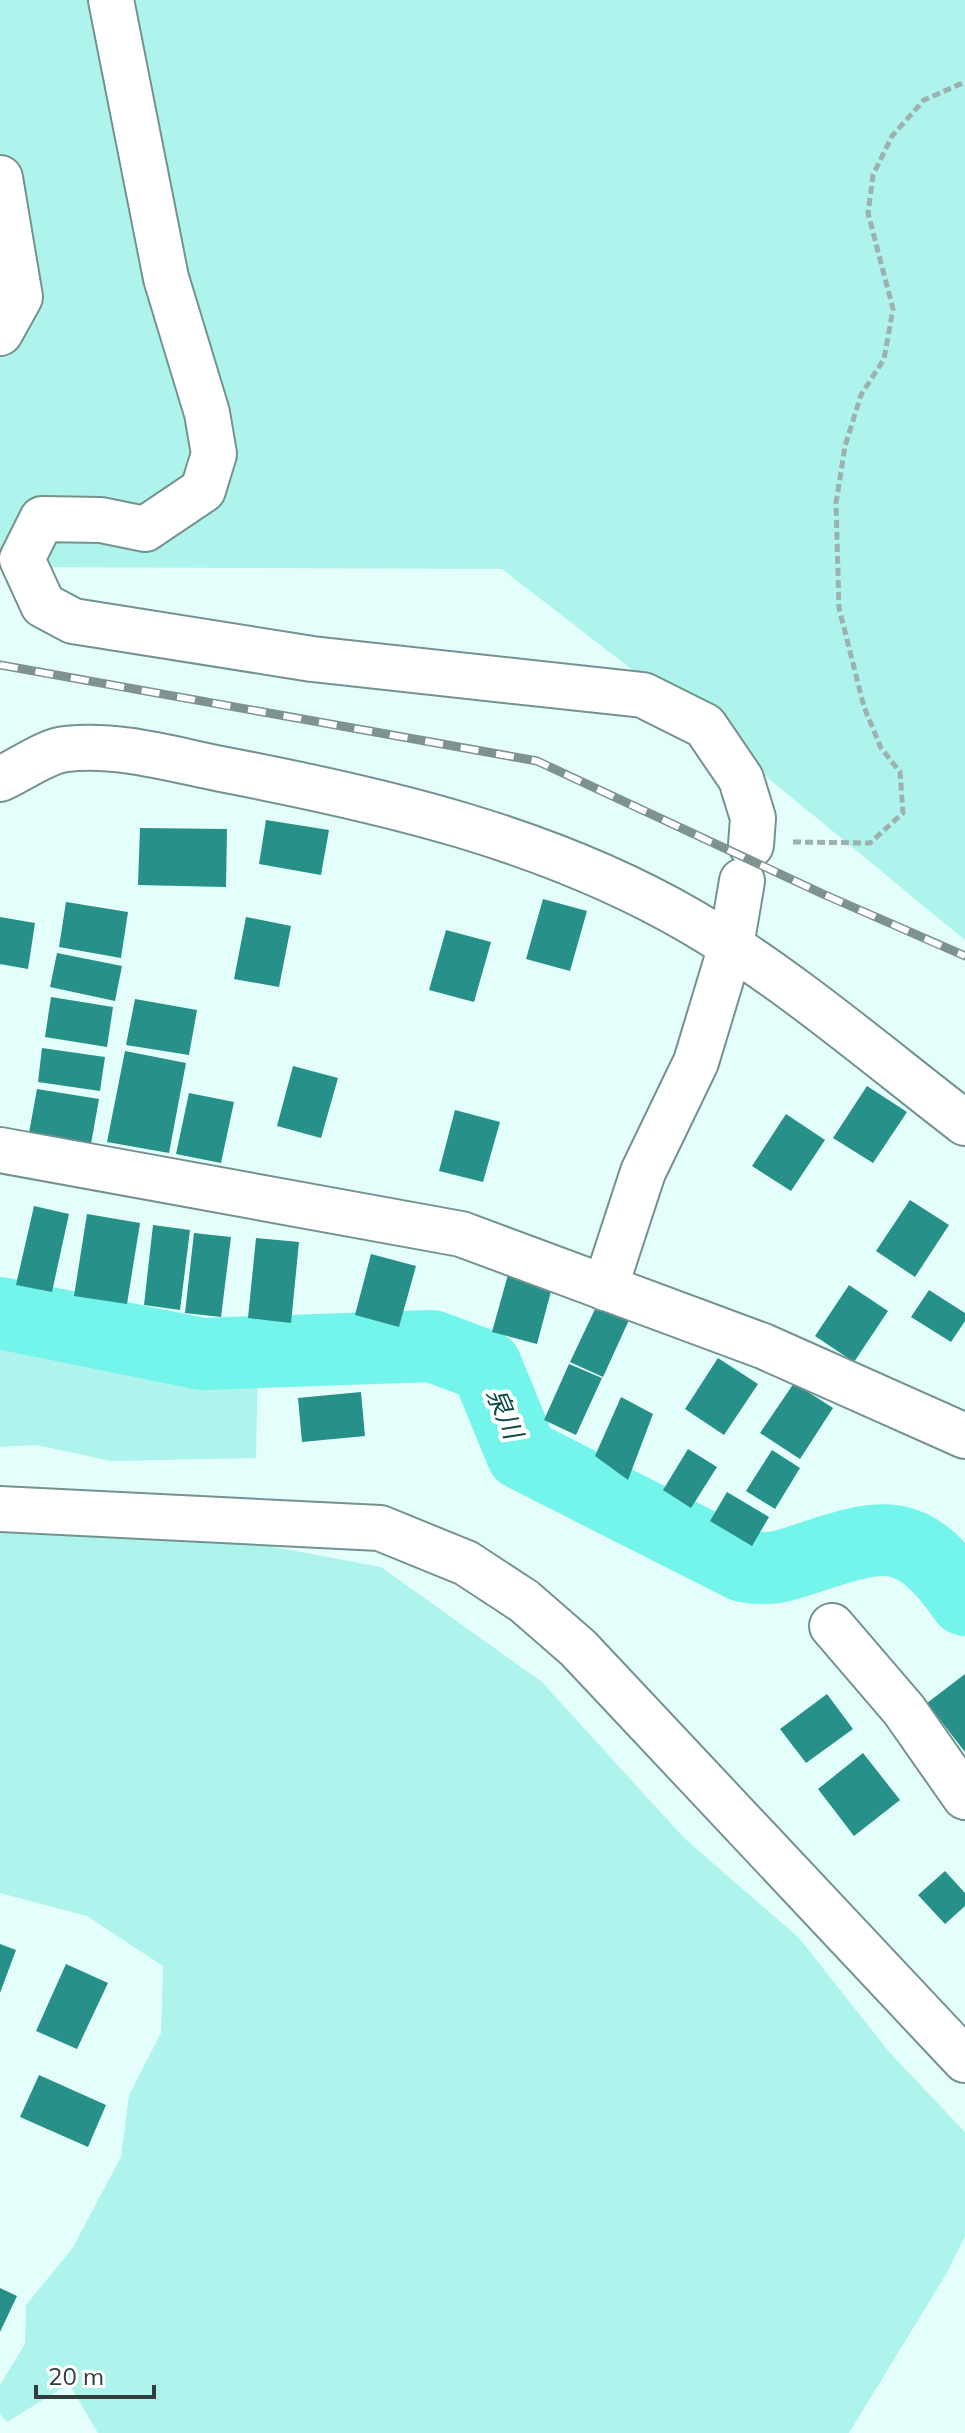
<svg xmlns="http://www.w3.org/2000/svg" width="965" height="2433" viewBox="0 0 965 2433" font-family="Mulish,'Noto Sans JP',sans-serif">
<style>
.green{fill:#aef4ed}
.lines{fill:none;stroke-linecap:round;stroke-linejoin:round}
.river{stroke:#74f5eb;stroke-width:72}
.building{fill:#279089}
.street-casing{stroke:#749390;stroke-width:48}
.secondary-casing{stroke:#749390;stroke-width:48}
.path{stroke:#9cb2af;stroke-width:5;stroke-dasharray:8 4;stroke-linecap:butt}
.street{stroke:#fff;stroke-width:44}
.secondary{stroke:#fff;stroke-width:44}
.rail-casing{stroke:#7e9290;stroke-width:9}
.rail{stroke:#fff;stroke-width:6;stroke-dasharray:18;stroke-linecap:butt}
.labels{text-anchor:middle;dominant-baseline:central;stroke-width:8;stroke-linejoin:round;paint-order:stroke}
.water-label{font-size:26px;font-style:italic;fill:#0e4945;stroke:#fff}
</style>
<rect width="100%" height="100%" fill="#e3fefb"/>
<path class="green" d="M0,0H965V940L705,726L502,569L0,567Z
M0,1330L185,1368L258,1367L256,1458L111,1461L37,1445L0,1447Z
M0,1532L258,1544L381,1567L542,1682L684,1838L799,1938L890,2053L965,2132V2236L948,2271L849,2433H98L69,2384L7,2422L0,2414V2385L25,2344L26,2305L72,2249L121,2157L129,2095L161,2033L163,1966L87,1916L0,1893Z"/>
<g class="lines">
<path class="river" d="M0,1313L202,1354L432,1346L486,1366L522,1454L743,1566C771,1571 781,1567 808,1558C887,1531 914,1527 965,1600"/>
</g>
<path class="building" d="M266,820L329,830L321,875L259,864Z
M140,828L227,829L226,887L138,885Z
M543,899L587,911L570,971L526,959Z
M66,902L128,912L121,958L59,947Z
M0,917L35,923L28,969L0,964Z
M246,917L291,926L279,987L234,979Z
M446,930L491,942L474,1002L429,990Z
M57,953L122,966L115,1001L50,987Z
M51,997L113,1007L107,1047L45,1037Z
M135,999L197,1010L189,1055L126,1045Z
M42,1048L105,1057L100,1091L38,1082Z
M125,1051L186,1063L169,1153L107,1142Z
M293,1066L338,1078L321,1138L277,1126Z
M867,1086L907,1112L873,1163L833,1138Z
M37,1089L99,1099L91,1144L29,1133Z
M189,1093L234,1102L221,1163L176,1154Z
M455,1110L500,1122L483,1182L439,1171Z
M786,1114L825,1140L791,1191L752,1166Z
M910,1200L949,1225L915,1277L876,1251Z
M34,1206L69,1214L52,1292L16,1285Z
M87,1214L140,1223L127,1304L74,1296Z
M153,1225L190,1230L180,1310L144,1305Z
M194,1233L231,1237L221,1317L185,1313Z
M256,1238L299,1242L291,1323L248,1318Z
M371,1254L416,1266L399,1327L355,1315Z
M509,1271L553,1284L537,1344L492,1332Z
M849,1285L888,1311L854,1362L815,1336Z
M605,1288L629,1320L603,1377L570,1362Z
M929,1290L965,1313V1321L951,1342L911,1317Z
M718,1358L758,1384L724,1435L685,1409Z
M569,1364L602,1378L576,1435L544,1420Z
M794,1383L833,1408L800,1459L760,1433Z
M361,1392L365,1436L302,1442L298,1398Z
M621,1397L653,1414L628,1480L595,1456Z
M688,1449L717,1467L691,1508L663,1490Z
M772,1450L800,1468L775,1509L746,1491Z
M727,1492L769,1517L752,1546L710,1521Z
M965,1674V1752L927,1703Z
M827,1694L853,1729L806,1763L780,1729Z
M863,1753L900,1800L854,1836L818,1789Z
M945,1871L965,1893V1906L945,1924L918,1895Z
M0,1944L16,1950L0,1993Z
M66,1964L108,1983L77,2049L36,2031Z
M39,2075L106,2105L88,2147L20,2117Z
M0,2288L17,2296L0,2332Z"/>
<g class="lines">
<g class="street-casing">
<path id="street" d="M0,779C19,771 45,751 66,749C118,743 171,759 221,769C383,800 548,838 692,922C786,977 878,1056 965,1123
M605,1288L643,1172L696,1062L731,946
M832,1626L904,1710L965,1797"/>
</g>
<g class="secondary-casing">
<path id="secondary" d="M111,0L166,278L207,413L214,454L203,490L145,529L101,520L42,519L22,559L43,605L73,621L312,659L643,695L705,726L741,779L753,818L751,845
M0,178L20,297L0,333
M731,946L742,881
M0,1150L461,1234L763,1346L965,1436
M0,1509L380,1528L466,1563L524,1601L578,1648L965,2060"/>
</g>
<path class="path" d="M793,842L870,843L903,813L900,772L881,748L864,707L839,608L836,503L845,446L861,395L884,359L893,309L868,213L873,175L892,136L924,100L965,82"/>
<use href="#street" class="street"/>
<use href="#secondary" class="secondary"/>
<g class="rail-casing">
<path id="rail" d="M0,665L537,761L823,894L965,956"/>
</g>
<use href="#rail" class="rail"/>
</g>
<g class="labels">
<g class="water-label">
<text transform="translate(505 1413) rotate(67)">泉川</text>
</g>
</g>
<path d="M36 2385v12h118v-12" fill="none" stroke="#303e3c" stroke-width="4"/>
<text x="48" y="2385" font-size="24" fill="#303e3c" stroke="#ffffff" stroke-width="6" paint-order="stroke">20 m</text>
</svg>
